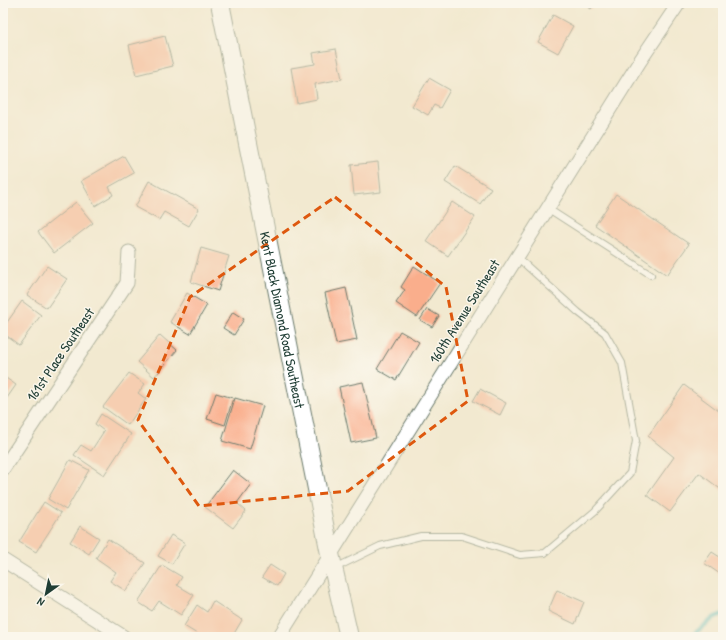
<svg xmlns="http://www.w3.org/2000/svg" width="726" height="640" viewBox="0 0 726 640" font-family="'Patrick Hand',sans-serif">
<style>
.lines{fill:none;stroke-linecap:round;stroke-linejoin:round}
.stream{stroke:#41b2ba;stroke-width:4.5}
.building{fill:#faae8c}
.lane-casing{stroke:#69796b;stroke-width:8}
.street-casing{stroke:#69796b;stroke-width:15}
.secondary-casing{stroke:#69796b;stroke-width:20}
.lane{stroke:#fff;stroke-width:6}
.street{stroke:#fff;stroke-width:13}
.secondary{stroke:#fff;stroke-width:18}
.marked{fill:none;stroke:#de580e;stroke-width:3;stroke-dasharray:8 5;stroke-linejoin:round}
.labels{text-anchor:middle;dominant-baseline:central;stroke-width:3;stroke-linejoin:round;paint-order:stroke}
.street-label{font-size:14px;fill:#1f3d34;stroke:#fbf7ec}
</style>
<rect width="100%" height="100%" fill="#fbf7ec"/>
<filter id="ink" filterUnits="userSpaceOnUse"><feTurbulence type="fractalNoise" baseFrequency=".025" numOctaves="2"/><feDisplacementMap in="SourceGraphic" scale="8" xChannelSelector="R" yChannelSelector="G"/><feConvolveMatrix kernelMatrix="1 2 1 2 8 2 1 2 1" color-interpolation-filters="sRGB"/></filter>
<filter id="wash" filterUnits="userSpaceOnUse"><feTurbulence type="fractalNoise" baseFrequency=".012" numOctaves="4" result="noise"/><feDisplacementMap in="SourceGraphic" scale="16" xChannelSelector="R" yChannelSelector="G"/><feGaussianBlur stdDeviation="0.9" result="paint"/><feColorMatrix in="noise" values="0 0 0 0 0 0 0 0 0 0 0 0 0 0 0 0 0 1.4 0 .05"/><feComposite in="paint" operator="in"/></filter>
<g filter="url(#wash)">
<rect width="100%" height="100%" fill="#f2e9d0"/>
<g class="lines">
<path class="stream" d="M690,637L715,617L723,614"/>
</g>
<g id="blocks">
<path class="building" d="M582,3H596L591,9Z
M553,15L573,26L558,53L538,42Z
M165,36L173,66L136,75L129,45Z
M336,49L342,79L315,84L317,99L297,103L291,68L315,64L313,53Z
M429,78L450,90L440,108L434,105L428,115L412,106Z
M124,156L134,173L109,187L113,195L95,206L81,181Z
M378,162L381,192L354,195L351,165Z
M455,166L491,188L480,204L445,182Z
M149,181L199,209L189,226L164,212L159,220L135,207Z
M616,194L689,244L667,275L595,225Z
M76,202L93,223L54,253L38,232Z
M452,202L475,217L448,256L426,241Z
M201,248L229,256L218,291L191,282Z
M47,266L67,279L47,308L27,295Z
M414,266L440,283L417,317L396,303L405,290L401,287Z
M346,288L357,340L336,344L325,293Z
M187,293L207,305L190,334L170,322Z
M22,301L41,315L19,345L3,333V328Z
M427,309L439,316L432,327L420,320Z
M233,312L244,319L234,335L223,328Z
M400,331L419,342L396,380L377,369Z
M160,335L177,350L154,377L137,362Z
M129,373L145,384L138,393L146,399L128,425L103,407Z
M3,376L16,385L7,398L3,396Z
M363,382L376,438L351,443L339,387Z
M684,385L723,414V491L699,473L670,512L647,495L674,457L648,436Z
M480,389L506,403L500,415L473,401Z
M216,393L233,398L225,425L207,419Z
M235,398L263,406L250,449L222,441Z
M101,414L131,434L104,475L74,455L81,445L91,451L104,431L95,424Z
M70,460L89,470L66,510L48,499Z
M233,470L251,484L237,503L246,511L233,528L205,507Z
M44,502L61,513L36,552L19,542Z
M80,526L99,538L89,554L70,542Z
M171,535L185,543L172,564L158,556Z
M108,539L145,563L126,591L110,581L116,572L96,558Z
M712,552L723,559V569L720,574L704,563Z
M162,565L182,577L177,585L194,595L181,615L159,601L152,611L138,602Z
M270,565L284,574L277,586L262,577Z
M557,590L584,602L575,624L548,611Z
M213,601L242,620L232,637H202L184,626L197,605L207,612Z"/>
</g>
</g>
<g filter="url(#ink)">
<use href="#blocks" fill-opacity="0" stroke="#69796b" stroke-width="1"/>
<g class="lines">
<g class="lane-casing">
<path id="lane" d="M547,208L651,275
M335,568L380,546L421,536H462L520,555L545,553L595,511L630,473L636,441L622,363L605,333L578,312L517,257"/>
</g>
<g class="street-casing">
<path id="street" d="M3,469L127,283L129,252
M3,560L124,637
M279,637L640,61L679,3"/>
</g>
<g class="secondary-casing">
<g id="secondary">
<path id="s1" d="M220,3L330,554L349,637"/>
</g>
</g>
<use href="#lane" class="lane"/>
<use href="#street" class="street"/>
<use href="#secondary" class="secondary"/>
</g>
</g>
<path d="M0 0H726V640H0ZM335,197L446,287L468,401L348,491L199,506L138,420L190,297Z" fill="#f2e9d0" fill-opacity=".55" fill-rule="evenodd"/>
<path class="marked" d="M335,197L446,287L468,401L348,491L199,506L138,420L190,297Z"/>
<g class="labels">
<g class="street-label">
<text transform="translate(464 311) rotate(-58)">160th Avenue Southeast</text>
<text stroke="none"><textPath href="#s1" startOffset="323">Kent Black Diamond Road Southeast</textPath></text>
<text transform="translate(60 354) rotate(-56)">161st Place Southeast</text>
</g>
</g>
<rect width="726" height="640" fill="none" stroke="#fbf7ec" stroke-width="16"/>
<g transform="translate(46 594) rotate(213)" stroke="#fbf7ec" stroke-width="3" paint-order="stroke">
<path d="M0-3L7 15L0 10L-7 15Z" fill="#1f3d34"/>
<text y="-6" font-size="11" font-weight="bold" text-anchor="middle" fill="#1f3d34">N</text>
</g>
</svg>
